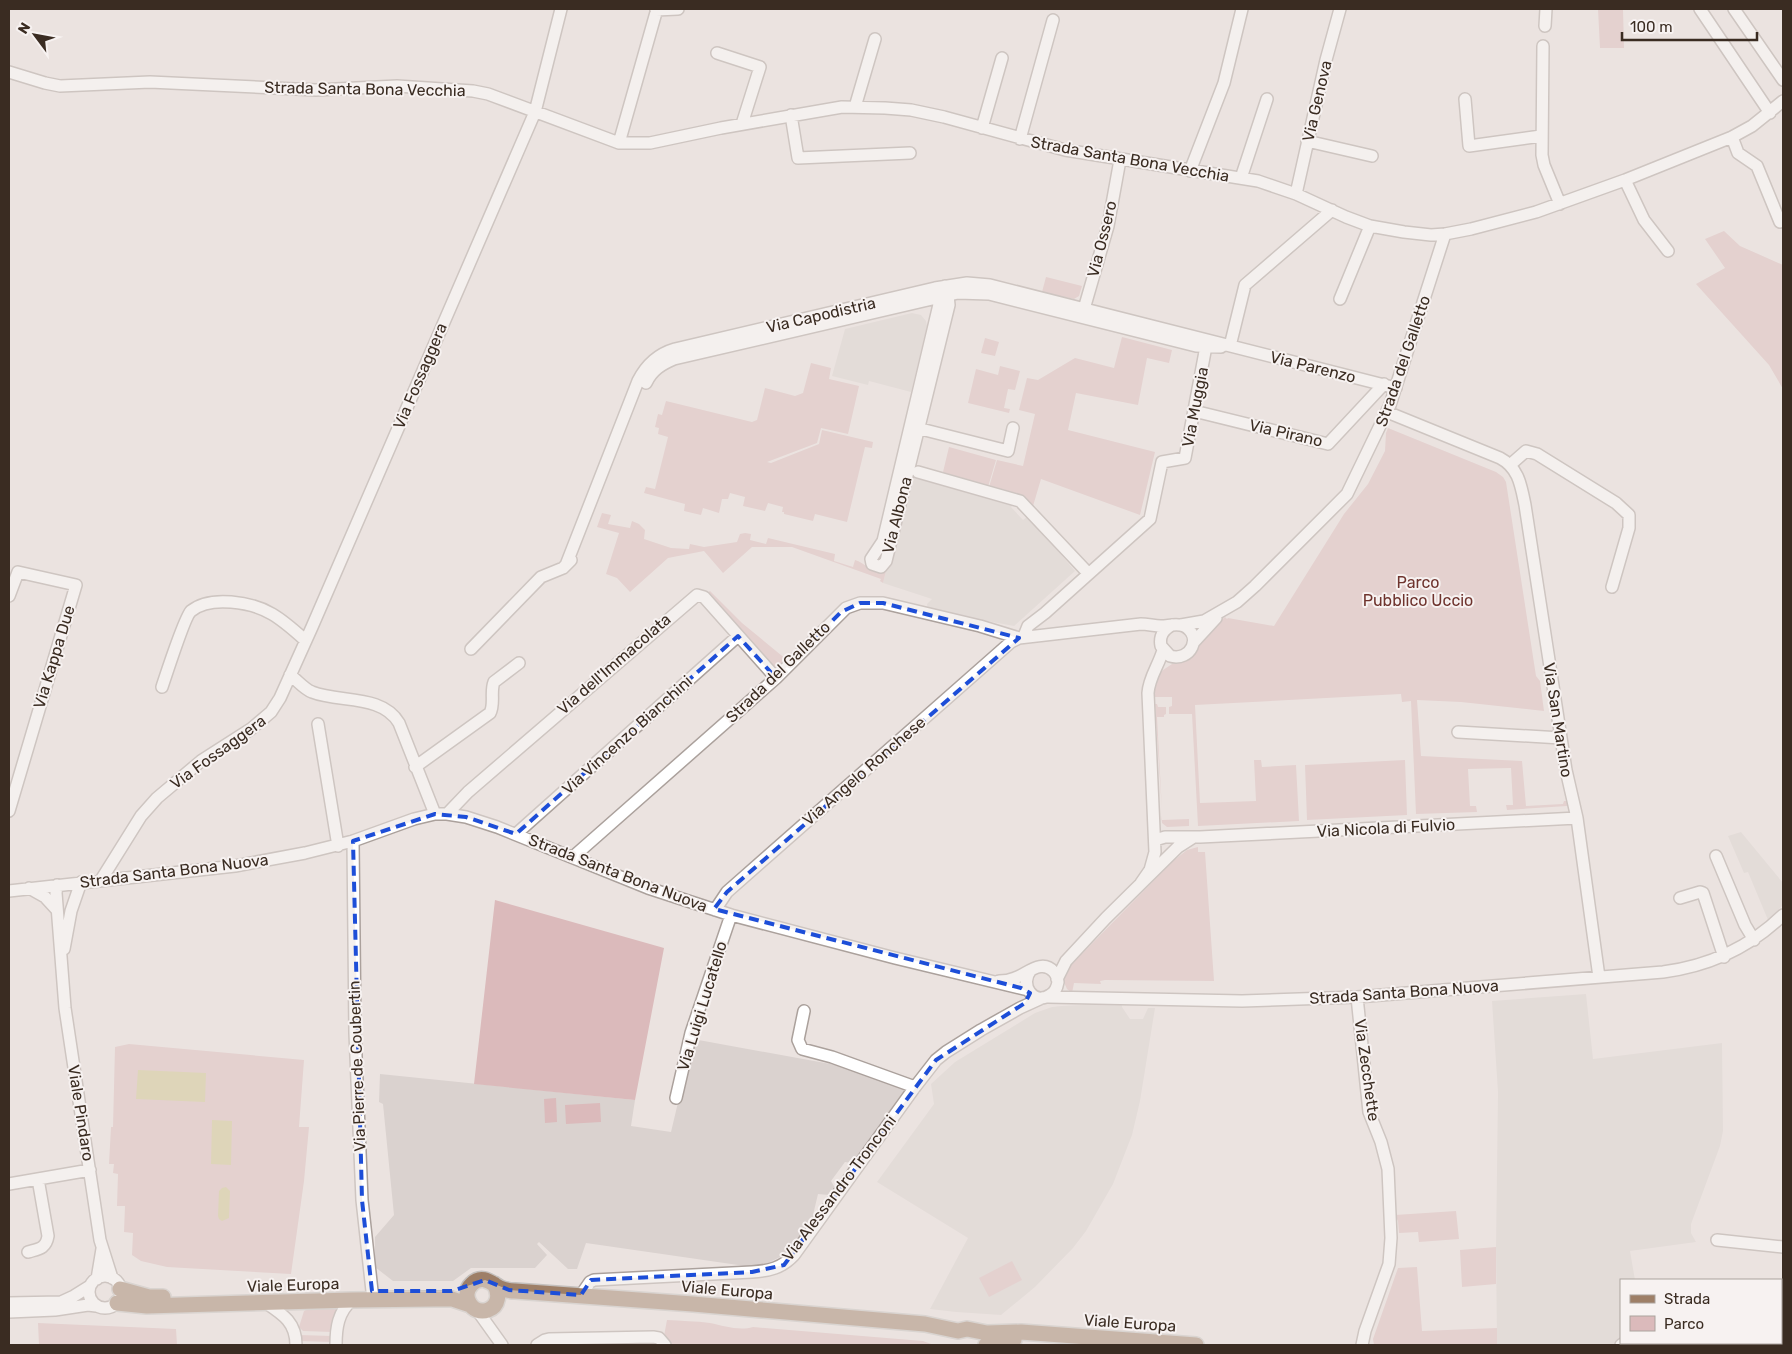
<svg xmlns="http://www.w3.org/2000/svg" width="1792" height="1354" viewBox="0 0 1792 1354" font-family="Rubik,sans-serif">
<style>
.built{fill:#dad2cf}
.green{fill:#dbbabb}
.water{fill:#cec48a}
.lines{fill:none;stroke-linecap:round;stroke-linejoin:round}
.minor-casing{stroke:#aba19c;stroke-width:14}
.major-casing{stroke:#c4c0bd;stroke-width:18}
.minor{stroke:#fff;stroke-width:11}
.major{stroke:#9e7f67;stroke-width:15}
.marked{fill:none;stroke:#1d4ed8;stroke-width:4;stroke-dasharray:10 6;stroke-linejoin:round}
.labels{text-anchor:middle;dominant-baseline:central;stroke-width:4;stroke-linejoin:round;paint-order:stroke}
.street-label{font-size:16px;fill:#3a2c22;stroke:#f7f2f1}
.park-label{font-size:16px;fill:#6f342e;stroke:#f7f2f1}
</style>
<rect width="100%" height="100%" fill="#ebe3e0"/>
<path class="built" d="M912,313L921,315L926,321L927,326L911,392L869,381L868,385L832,376L845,329Z
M910,474L1017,502L1011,507L1023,520L1028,516L1075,571L1014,626L928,610L927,604L932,599L883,583Z
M1741,832L1783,883V905L1768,920L1748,872L1744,873L1728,836Z
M1586,994L1593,1059L1722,1043L1723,1131L1720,1146L1691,1224V1233L1696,1242L1630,1251L1635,1280H1621V1341L1614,1345H1497L1496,1247L1498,1092L1492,1001Z
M1122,1003V1007L1130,1019H1143L1148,1008H1155L1140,1101L1132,1135L1113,1184L1086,1231L1073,1248L1035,1287L1001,1315L956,1312L930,1309L968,1238L877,1182L934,1104L931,1084L955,1062L1035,1013L1052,1007L1061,1006Z
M693,1039L836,1065L906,1089L852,1163L845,1162L831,1181L835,1188L829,1195L818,1194L813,1215L814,1216L797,1240L784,1255L762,1266L752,1267L586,1243L577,1269H568L539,1242L537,1244L547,1255L535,1268H471L453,1281H393L375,1267V1237L394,1215L383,1104L379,1102L380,1074L635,1100L631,1126L671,1132Z"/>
<path class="green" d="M1598,9H1623L1624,48H1600Z
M1724,231L1740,246L1783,265V389L1769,365L1696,284L1725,268L1705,239Z
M1046,277L1082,286L1079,296L1074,299L1042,292Z
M1122,337L1172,350L1169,363L1147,358L1138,405L1076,393L1068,430L1155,452L1140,515L1041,479L1033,506L1024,499L989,487L997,460L1023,466L1035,414L1019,410L1027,378L1038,380L1075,358L1114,368Z
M985,338L999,342L995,356L981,353Z
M811,363L831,368L829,379L859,386L848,434L821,428L817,443L767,462L771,463L819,444L822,430L873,442L872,448L865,447L847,522L815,514L813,521L784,514V512H782L783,507L768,503L765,511L743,506L745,497L730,493L728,499H722L719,513L703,508L701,515L684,511L685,504L644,493L646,487L655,489L668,437L658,434L659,428L655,427L658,414L662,415L666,401L752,422L757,420L765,388L795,396L803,393Z
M1000,366L1020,371L1015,390L1008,389L1004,408L1010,409L1009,413L968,403L976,369L998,375Z
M1388,428L1496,472L1503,477L1506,482L1536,676L1540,681L1544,711L1461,702L1417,700L1421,756L1522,761L1526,806L1563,804L1564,801H1568L1567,806L1507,810L1506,805H1513L1511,768L1468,769L1470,806H1476L1477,812L1416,814L1411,701L1402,702L1401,694L1195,705L1200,803L1256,801L1254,760H1261L1262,767L1296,765L1299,821L1198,826L1192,714H1169V707L1172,706V697H1152L1153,689L1159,675L1163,670L1172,664L1190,658L1213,627L1225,617L1227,619L1228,618L1274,626L1344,514L1368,484L1385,451L1386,433Z
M949,447L996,460L988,487L945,474L943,472Z
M602,513L611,515L608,524L630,528L632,521L639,524L645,530L644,539L671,548L689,549L690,544L704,547L737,542L740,534L745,533L751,534L750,540L766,544L768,538L835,554L834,561L853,567L855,560C866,563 871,574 882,571L889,559L883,583L880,581L881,579L792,547H752L723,573L704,551L668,558L630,592L617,578L606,574L619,533L597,527Z
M710,591L742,623L787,660L774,669L706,594Z
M1155,704H1157L1158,707H1166V714L1164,715V717H1157L1162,811Z
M1405,760L1407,815L1307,820L1305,765Z
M1161,815L1162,820L1189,819V826L1167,827L1162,823Z
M1198,847V852H1205L1214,981L1105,980L1100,981L1101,984L1074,983L1072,993L1067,989L1063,980L1069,963L1071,965L1173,861L1187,850Z
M495,900L664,948L635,1100L474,1084Z
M129,1044L304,1060L299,1127H309L304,1181L291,1274L167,1267L141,1261L132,1255L133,1233L124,1232L125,1206H117L118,1174L113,1173L114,1164H109L111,1127H113L115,1047Z
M556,1098L557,1122L545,1123L544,1099Z
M600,1103L601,1122L566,1124L565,1105Z
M1456,1211L1459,1239L1419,1242L1418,1232L1399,1233L1398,1221L1395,1215Z
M1496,1247V1284L1462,1287L1460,1250Z
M1012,1261L1022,1280L989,1297L979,1278Z
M1417,1267L1422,1331L1497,1328V1345H1374L1373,1339L1398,1268Z
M338,1307L334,1318L332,1332L303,1331L299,1327L304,1311L308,1309Z
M667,1320C681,1321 696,1321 710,1323C724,1326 739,1331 753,1327L923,1341L934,1345H672L664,1336Z
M38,1323L176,1329L177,1345H39Z
M299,1335L332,1336V1342L299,1341Z
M1781,1339H1783V1345H1686V1343H1781Z"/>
<path class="water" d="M138,1070L206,1073L205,1102L136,1099Z
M212,1120L232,1121L231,1165L211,1164Z
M226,1187L230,1191L229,1218L222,1221L219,1219L218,1216L219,1191L222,1188Z"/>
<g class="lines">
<g class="minor-casing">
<path id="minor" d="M1700,9L1770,113
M1734,9L1783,80
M656,10L678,9
M1545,26L1546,9
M1543,46L1542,155L1544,165L1560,204
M717,53L760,67L742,124
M9,72L45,83L60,86L150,82L316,90L397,86L473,91L488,94L619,143H650L721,128L842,107L885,108L911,110L944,117L1065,150L1258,181L1296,194L1346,217L1370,226L1404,232L1431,235L1445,234L1471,229L1536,212L1625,180L1732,137L1752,126L1783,101
M1465,99L1469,146L1541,136
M855,107L875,39
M791,115L798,158L910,153
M982,128L1002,58
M1732,137L1738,153L1757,166L1780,222
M1020,139L1053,20
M1307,141L1372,156
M619,143L657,9
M1190,171L1224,83L1242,9
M1241,178L1267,99
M1625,180L1644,220L1668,251
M1296,194L1326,60L1340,9
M945,286L948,295L949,305L886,561L881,567L872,564L871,559L883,541L941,296Z
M1340,299L1370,226
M1082,316L1108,226L1120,160
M1230,346L1245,285L1332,210
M646,383C652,370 662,364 674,359L958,293L989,294L1196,346L1221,347
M1194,411L1328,444L1384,384
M1387,412L1500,458C1519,468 1521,486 1525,505L1566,770L1577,818L1599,977
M913,427L1008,451L1013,428
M1510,465L1526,451L1537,454L1616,503L1629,515V528L1612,587
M918,472L1020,501L1088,573
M566,565L638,381C646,365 658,354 675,349L935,288L967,283L990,285L1396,388
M9,596L18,572L76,585L9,811
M1181,625L1204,621L1237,602L1255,586L1347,494L1390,405L1445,234
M1024,636L1028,626L1045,613L1150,519L1162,462L1185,458L1207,341
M1193,643L1216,618
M471,649L541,577L563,568L571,560
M290,675C297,680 304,689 312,692C339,703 382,694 399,723L435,814
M162,687C166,675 185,616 191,611C210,595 252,602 272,614C284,621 295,631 305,640
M318,724L338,846
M1458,732L1561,738
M415,767L490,713C495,704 490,692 494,682L519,663
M447,814L468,792L697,595L704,597L776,678
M516,834L738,636
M1155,840L1165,837H1200L1577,818
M353,841L355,1033L362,1200L372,1291
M1716,856L1745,925L1754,940
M573,857L776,678L846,608L860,603H883L980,626L1019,638L1141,624C1148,624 1154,626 1161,626C1168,626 1177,623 1184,626C1203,636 1191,662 1170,656L1161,646C1159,636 1163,630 1172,625
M101,880L141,816L157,798L201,761L251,729L271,712L280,698L312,627L535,112L561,9
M1141,883L1150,870L1155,852L1148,693C1149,677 1159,665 1163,650
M57,885L56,893L65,1008L100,1240L112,1278
M29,888L45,897L57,910
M9,891L235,866L305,853L353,841L414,819L435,814H447L466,817L497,827L648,888L731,915L895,958L1028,990
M1680,898L1700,892L1703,893L1724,957
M715,910L727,892L1011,642L1019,638
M64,949L71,911L81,882
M1057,979L1066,961L1106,918L1178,847L1192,838
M999,981C1004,981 1010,980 1015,978C1027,974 1042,958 1054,972C1056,974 1058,979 1058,982C1057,988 1054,993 1050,995C1033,1006 1019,984 1031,970
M1048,997L1242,1001L1357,997L1663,972C1710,966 1749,948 1783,915
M1357,997L1369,1112L1381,1142L1388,1169L1391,1238L1389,1264L1365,1331L1362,1345
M804,1011L798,1040L802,1049L832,1057L915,1087
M676,1098L691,1033L731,915
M9,1184L90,1170
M1717,1240L1783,1247
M28,1252C38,1249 46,1249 48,1236L38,1179
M89 1292a16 16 0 1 1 32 0a16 16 0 1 1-32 0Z
M97,1279L102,1249
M581,1295L590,1282L594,1280L752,1272C769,1271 782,1268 794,1255L915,1087L936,1060L946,1052L981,1030L1020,1008L1042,998
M9,1303L61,1302L74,1296L90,1286
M266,1303C284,1315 296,1323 296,1345
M477,1310L502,1345
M9,1312L55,1310L88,1305L96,1306
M336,1345C336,1328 338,1312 352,1300
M537,1345L545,1340L549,1339L653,1337L659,1338L665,1345
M1621,1345L1624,1343"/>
</g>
<g class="major-casing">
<path id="major" d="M494,1284C500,1293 499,1306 488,1310C472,1316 460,1295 472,1284C482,1274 491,1283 500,1288C505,1290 510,1291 515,1291L693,1304L925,1324L958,1331L967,1329L987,1333L1021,1332L1196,1345
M120,1289L149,1297H163
M117,1303L147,1306L352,1300L435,1299H452L470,1305
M986,1345L1003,1341L1014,1340"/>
</g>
<use href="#minor" class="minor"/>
<use href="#major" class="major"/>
</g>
<path d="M0 0H1792V1354H0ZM860,603H883L1019,638L727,892L714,909L1021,988L1030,993L1025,1003L936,1060L784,1265L752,1272L591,1280L581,1295L509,1290L485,1280L452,1291H372L362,1200L353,841L435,814L466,817L516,834L738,636L776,678L841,612Z" fill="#ebe3e0" fill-opacity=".55" fill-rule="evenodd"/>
<path class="marked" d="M860,603H883L1019,638L727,892L714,909L1021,988L1030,993L1025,1003L936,1060L784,1265L752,1272L591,1280L581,1295L509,1290L485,1280L452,1291H372L362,1200L353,841L435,814L466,817L516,834L738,636L776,678L841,612Z"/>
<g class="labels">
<g class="street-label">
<text transform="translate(365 89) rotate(1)">Strada Santa Bona Vecchia</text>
<text transform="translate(1317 101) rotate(-77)">Via Genova</text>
<text transform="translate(1130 159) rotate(10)">Strada Santa Bona Vecchia</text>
<text transform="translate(1102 239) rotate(-76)">Via Ossero</text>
<text transform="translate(821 315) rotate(-13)">Via Capodistria</text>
<text transform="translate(1403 361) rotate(-71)">Strada del Galletto</text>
<text transform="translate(1313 367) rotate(14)">Via Parenzo</text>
<text transform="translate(420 376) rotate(-67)">Via Fossaggera</text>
<text transform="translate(1195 407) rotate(-79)">Via Muggia</text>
<text transform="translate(1286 433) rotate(13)">Via Pirano</text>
<text transform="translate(897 515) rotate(-76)">Via Albona</text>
<text transform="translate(54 657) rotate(-73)">Via Kappa Due</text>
<text transform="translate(614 664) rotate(-41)">Via dell'Immacolata</text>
<text transform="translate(778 672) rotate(-44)">Strada del Galletto</text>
<text transform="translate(1558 720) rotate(81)">Via San Martino</text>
<text transform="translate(627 735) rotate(-42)">Via Vincenzo Bianchini</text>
<text transform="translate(218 752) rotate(-36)">Via Fossaggera</text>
<text transform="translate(864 771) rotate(-41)">Via Angelo Ronchese</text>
<text transform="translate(1386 828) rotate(-3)">Via Nicola di Fulvio</text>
<text transform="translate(174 871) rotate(-7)">Strada Santa Bona Nuova</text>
<text transform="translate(618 873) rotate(21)">Strada Santa Bona Nuova</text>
<text transform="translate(1404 992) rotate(-4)">Strada Santa Bona Nuova</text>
<text transform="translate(702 1006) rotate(-73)">Via Luigi Lucatello</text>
<text transform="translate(357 1066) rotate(-92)">Via Pierre de Coubertin</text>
<text transform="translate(1367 1070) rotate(82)">Via Zecchette</text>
<text transform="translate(81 1113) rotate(81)">Viale Pindaro</text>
<text transform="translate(839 1188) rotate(-53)">Via Alessandro Tronconi</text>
<text transform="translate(293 1285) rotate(-2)">Viale Europa</text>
<text transform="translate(727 1290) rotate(5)">Viale Europa</text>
<text transform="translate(1130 1323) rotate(4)">Viale Europa</text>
</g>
<g class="park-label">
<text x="1418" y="582">Parco<tspan x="1418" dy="18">Pubblico Uccio</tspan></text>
</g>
</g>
<rect width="1792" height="1354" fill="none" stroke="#3a2c22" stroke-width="20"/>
<rect x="1620" y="1279" width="162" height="65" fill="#f7f2f1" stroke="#aba39e"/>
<rect x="1630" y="1295" width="25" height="8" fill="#9e7f67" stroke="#aba39e"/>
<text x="1664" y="1304" font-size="15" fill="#3a2c22">Strada</text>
<rect x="1630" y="1316" width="25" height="15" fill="#dbbabb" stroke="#aba39e"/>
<text x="1664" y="1329" font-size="15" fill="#3a2c22">Parco</text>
<g transform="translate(35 35) rotate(302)" stroke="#f7f2f1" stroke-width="4" paint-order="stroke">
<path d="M0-4L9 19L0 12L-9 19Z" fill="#3a2c22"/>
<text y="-8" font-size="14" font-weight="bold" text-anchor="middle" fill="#3a2c22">N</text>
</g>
<path d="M1622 32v8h135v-8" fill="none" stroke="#3a2c22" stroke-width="2.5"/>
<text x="1630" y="32" font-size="15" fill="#3a2c22" stroke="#f7f2f1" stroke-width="4" paint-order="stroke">100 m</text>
</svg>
